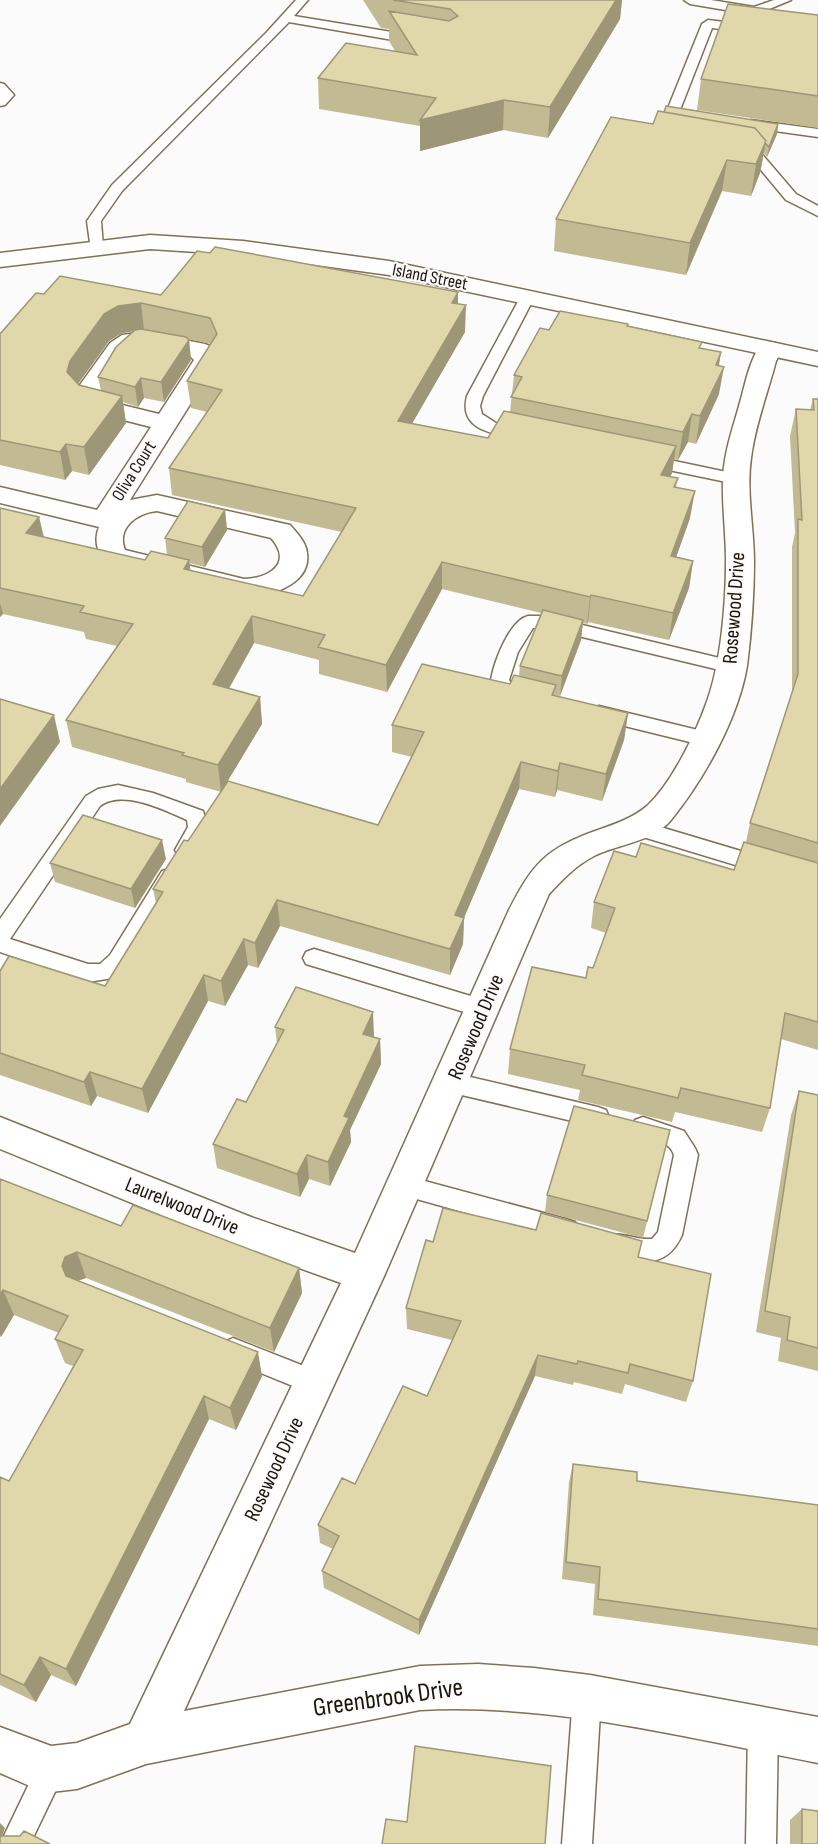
<svg xmlns="http://www.w3.org/2000/svg" width="818" height="1844" viewBox="0 0 818 1844" font-family="'Sofia Sans Condensed',sans-serif">
<style>
.lines{fill:none;stroke-linecap:round;stroke-linejoin:round}
.service-casing{stroke:#856f52;stroke-width:3}
.minor-casing{stroke:#856f52;stroke-width:3}
.tertiary-casing{stroke:#856f52;stroke-width:3}
.service{fill:#fff;fill-rule:evenodd}
.minor{fill:#fff;fill-rule:evenodd}
.tertiary{fill:#fff;fill-rule:evenodd}
.wall{fill:#c1ba92;fill-rule:evenodd}
.shaded-wall{fill:#9d9777}
.building{fill:#e0d8aa;stroke:#9d9777;stroke-width:1.5}
.labels{text-anchor:middle;dominant-baseline:central;stroke-width:4.5;stroke-linejoin:round;paint-order:stroke}
.far-street-label{font-size:18px;fill:#1e150a;stroke:#fbfbfb}
.street-label{font-size:21px;fill:#1e150a;stroke:#fbfbfb}
.near-street-label{font-size:26px;fill:#1e150a;stroke:#fbfbfb}
</style>
<rect width="100%" height="100%" fill="#fbfbfb"/>
<g class="lines">
<g class="service-casing">
<path id="service" d="M296,0H308L294,16L416,36L422,40L416,44L289,22L122,191L101,221L103,247L101,250H91L87,221L112,185L266,33Z
M684,0H711L754,7L774,0H791L755,15L690,4Z
M708,20L749,25L755,29L749,33L712,28L680,110L698,112L699,115L693,119L667,116L666,113L702,24Z
M0,83L4,84L14,95L5,105L0,106Z
M751,120L818,129V137L746,127L744,124Z
M737,148L760,152L796,194L818,206V216L786,200L751,158L732,155L730,152Z
M528,292L535,296L483,396L480,406L482,414L499,425L527,431L529,434L527,437L521,439C495,434 458,431 467,396L521,296Z
M646,455L736,474L742,475L744,479L742,483L736,484L640,464L638,460Z
M528,616H545L732,661L739,662L741,667L739,672L732,673L545,628H533L518,652L509,680L512,685L529,690L531,695L529,700L522,702L498,694L491,680C494,662 509,621 528,616Z
M599,706L706,732L713,734L716,739L713,744L706,746L592,718L590,713L592,708Z
M118,785L153,793L203,811L208,827L192,855L185,858L178,855L175,850L188,827L187,820C164,810 123,789 100,806L10,939L88,964H100L110,955L162,871L169,869L176,871L179,877L126,967L113,978L88,982L0,952V919L86,796L98,789Z
M637,820L818,874V890L630,833L627,828L630,823Z
M314,949L484,1000L492,1003L495,1009L492,1015L484,1018L306,964L303,958L306,952Z
M453,1073L598,1107L606,1110L609,1117L606,1124L598,1127L453,1093L445,1090L442,1083L445,1076Z
M643,1117L684,1131L695,1148L698,1155L682,1235C666,1271 636,1264 604,1252L601,1244L604,1236C619,1231 636,1240 652,1239L658,1232L674,1155C669,1139 649,1139 635,1134L631,1127L635,1120Z
M406,1176L566,1219L575,1222L578,1230L575,1238L566,1241L406,1196L398,1193L394,1186L398,1179Z
M233,1338L324,1374L328,1383L324,1392L315,1395L224,1358L220,1350L224,1342Z
M587,1683L597,1687L601,1697L592,1844H562L573,1697L577,1687Z
M763,1714L773,1719L778,1729L776,1844H746L748,1729L753,1719Z
M51,1754L61,1759L66,1769L30,1844H0L41,1759Z"/>
</g>
<g class="minor-casing">
<path id="minor" d="M144,332L205,344L212,347L218,360L130,500L157,495L290,525C297,533 306,542 307,553C312,586 264,599 239,597L112,565C98,558 93,542 99,527L0,503V487L97,510L151,427L84,410L74,398L77,389L110,343L122,335ZM144,346L189,355L194,360L159,414L102,400L99,397C104,381 127,347 144,346ZM157,511L271,538C293,563 270,578 244,579L125,550C116,528 137,513 157,511Z
M770,342L779,344L782,349L776,361C768,392 755,425 751,458C746,492 754,527 754,562C754,593 751,635 747,666C738,719 704,779 671,820C653,842 618,844 594,856C575,866 563,879 549,894L385,1274L184,1711L420,1666L478,1664L534,1668L590,1675L818,1717V1763C688,1738 553,1703 420,1710L146,1764L77,1789L51,1792L32,1787L0,1773V1727L51,1746L77,1743L130,1724L341,1283L232,1244L0,1149V1117L251,1217L355,1253L508,912C532,864 546,848 598,830C615,824 633,818 647,806C671,784 695,735 706,704C721,665 726,603 726,561C726,533 722,506 723,479C724,451 734,425 741,399C746,380 750,360 761,344Z"/>
</g>
<g class="tertiary-casing">
<path id="tertiary" d="M150,235L243,241L389,261L818,352V366L389,275L243,255L150,249L0,267V253Z"/>
</g>
<use href="#service" class="service"/>
<use href="#minor" class="minor"/>
<use href="#tertiary" class="tertiary"/>
</g>
<path class="wall" d="M363,0H622L620,19L548,138L503,130L420,151V126L319,109L318,78L395,51L389,41V29L381,28Z
M818,15V128L697,110L701,79Z
M653,124H778L777,134L767,157L764,153L760,173L751,196L722,191L686,275L554,251L556,219Z
M210,253L458,292V304L465,332L412,423L488,438L510,412L514,375L549,330L628,324V326L701,348L719,365V394L696,444L688,442L678,460L674,459L672,473L670,477L678,478L676,487L690,518L676,557L693,561L689,588L669,640L588,622L587,624L583,623L581,640L560,696L555,695V696L628,713L624,740L602,801L557,790L555,797L519,789L464,918L463,944L450,975L280,926L258,968L248,965L225,1006L208,1001L148,1113L97,1096L91,1106L0,1075V971L105,986L156,903L153,889L188,841L221,792L186,782V779L72,747L66,720L117,646L86,639L84,632L3,614L0,617V508L39,517L44,537L145,560L167,555L165,538L225,510L227,530L205,567L189,563L190,571L303,596L342,532L172,495L169,468L207,412L191,408L187,381L211,344L188,339L189,340L191,360L164,402L144,398L138,407L123,402L126,423L89,475L72,471L65,480L0,465V334L44,294L161,295ZM134,331L98,377L101,391L79,385L78,384L109,341L122,333ZM442,589L541,613L520,666L519,676L510,684L392,725V752L412,757L378,825L227,782L262,724L260,697L229,689L254,643L319,660V674L387,692Z
M813,399H818V1050L781,1039L770,1108L762,1132L675,1112L672,1122L578,1100L580,1090L508,1074L510,1049L586,978L593,968L606,933L591,928L594,902L636,857L734,870L746,842L750,823L792,696V547L795,533L790,436L796,409L810,410Z
M166,859L135,908L55,882L50,863Z
M275,1027L374,1037L380,1039L381,1064L350,1130L351,1142L330,1186L309,1179L300,1197L217,1168L213,1144L246,1102L277,1043Z
M799,1091L818,1095V1371L778,1361L781,1338L756,1332L791,1115Z
M670,1130L643,1238L545,1212L547,1195Z
M0,1179L121,1226L299,1268L302,1293L274,1352L86,1278L78,1281L262,1376L236,1430L209,1419L76,1686L51,1675L36,1702L0,1685V1477L9,1481L73,1366L65,1363L55,1339L59,1333L14,1315L1,1337L0,1336Z
M433,1242L638,1258L693,1381L686,1402L625,1384L622,1394L574,1382L573,1385L535,1376L419,1635L324,1588L322,1571L333,1549L320,1543L318,1525L355,1484L427,1396L452,1340L407,1329L406,1308Z
M573,1464L637,1481L818,1505V1646L593,1615L595,1584L562,1579L569,1482Z
M802,1809L818,1844H790V1820Z"/>
<path class="shaded-wall" d="M616,0H622L620,19L548,138L550,107Z
M504,100L503,130L420,151V120Z
M778,124L777,134L767,157L769,147Z
M766,141L760,173L751,196L756,164Z
M727,160L722,191L686,275L690,243Z
M458,292V319L466,305L465,332L398,448V421L452,303Z
M141,303L144,330L122,333L109,341L75,388L67,372L70,361L104,314L118,306Z
M189,340L191,360L164,402L161,382Z
M721,352L717,379L716,365Z
M724,367L719,394L696,444L700,416Z
M141,378L144,398L138,407L135,387Z
M122,396L126,423L89,475L84,447Z
M692,414L688,442L678,460L683,432Z
M66,444L72,471L65,480L60,452Z
M676,446L672,473L657,502L661,475Z
M695,491L690,518L667,583L671,556Z
M225,510L227,530L205,567L202,547Z
M39,517L45,544L26,533Z
M189,560L193,588L184,569Z
M693,561L689,588L669,640L673,613Z
M442,562V589L387,692L386,665Z
M591,595L588,622L587,624L590,597Z
M0,603L3,614L0,617Z
M252,616L254,643L216,711L213,684Z
M583,620L581,640L560,696L562,676Z
M260,697L262,724L221,792L218,765Z
M628,713L624,740L602,801L606,774Z
M54,715L60,742L0,826V789Z
M521,762L519,789L457,934L464,918L463,944L450,975V949L455,915Z
M560,763L557,790L555,797L558,771Z
M162,840L166,859L135,908L131,889Z
M277,900L280,926L258,968L255,943Z
M244,939L248,965L225,1006L221,981Z
M204,975L208,1001L148,1113L142,1089Z
M373,1012L374,1037L364,1058L363,1034Z
M380,1039L381,1064L350,1130L351,1142L330,1186L328,1162L344,1116Z
M90,1072L97,1096L91,1106L84,1082Z
M307,1155L309,1179L300,1197L297,1174Z
M77,1252L86,1278L74,1282L71,1292L62,1266L65,1257Z
M299,1268L302,1293L274,1352L270,1328Z
M3,1290L14,1315L1,1337L0,1334V1295Z
M258,1352L262,1376L236,1430L230,1408Z
M538,1355L535,1376L419,1635V1620Z
M204,1396L209,1419L76,1686L66,1669Z
M40,1657L51,1675L36,1702L24,1685Z
M0,1823L5,1828L0,1842Z"/>
<path class="building" d="M393,0H616L550,107L504,100L420,120L436,98L318,78L346,43L417,55L389,11L449,21L458,16L450,9Z
M728,4L818,15V96L701,79Z
M666,106L778,124L769,147L765,143L766,141L755,128L664,112Z
M658,111L755,128L766,141L756,164L727,160L690,243L556,219L611,117L653,124Z
M215,247L458,292L452,303L466,305L398,421L488,438L504,411L676,446L661,475L678,478L674,487L695,491L671,556L693,561L673,613L591,595L590,597L442,562L386,665L318,647L325,635L252,616L213,684L260,697L218,765L182,755L184,753L66,720L133,624L80,612L84,606L0,588V508L39,517L26,533L145,560L151,551L189,560L184,569L303,596L356,508L169,468L222,390L187,381L217,334L210,318L141,303L118,306L104,314L70,361L67,372L79,385L122,396L84,447L66,444L60,452L0,440V334L36,293L44,294L60,276L161,295L197,251L210,253Z
M560,311L628,324L627,326L702,342L699,348L721,352L716,365L724,367L700,416L692,414L683,432L511,397L522,377L514,375L540,328L549,330Z
M141,329L186,337L189,340L161,382L141,378L135,387L98,377L116,347L135,330Z
M813,399H818V843L750,823L798,674V519L802,520L796,409L814,410Z
M188,501L225,510L202,547L165,538Z
M543,610L583,620L562,676L520,666Z
M422,664L510,684L514,675L556,685L552,695L628,713L606,774L560,763L558,771L521,762L455,915L464,918L450,949L277,900L255,943L244,939L221,981L204,975L142,1089L90,1072L84,1082L0,1053V971L9,956L105,986L163,892L153,889L184,840L188,841L228,781L378,825L424,732L392,725Z
M0,699L54,715L0,789Z
M83,815L162,840L131,889L50,863Z
M744,842L818,863V1022L785,1013L770,1108L681,1088L678,1098L582,1075L585,1065L510,1049L532,967L586,978L588,967L593,968L615,908L594,902L614,851L636,857L641,843L734,870Z
M296,987L373,1012L363,1034L380,1039L344,1116L349,1118L328,1162L307,1155L297,1174L213,1144L237,1099L246,1102L284,1030L275,1027Z
M799,1091L818,1095V1348L787,1340L790,1317L765,1311Z
M574,1106L670,1130L647,1221L547,1195Z
M0,1179L121,1226L133,1205L299,1268L270,1328L77,1252L65,1257L62,1266L66,1276L258,1352L230,1408L204,1396L66,1669L40,1657L24,1685L0,1674V1477L9,1481L83,1350L55,1339L68,1316L3,1290L0,1295Z
M443,1208L536,1230L541,1213L642,1241L638,1257L711,1274L693,1381L630,1364L628,1373L578,1361L577,1364L538,1355L419,1620L322,1571L339,1536L318,1525L342,1478L355,1484L403,1386L427,1396L461,1321L406,1308L426,1240L433,1242Z
M573,1464L637,1472V1481L818,1505V1629L598,1599L600,1567L566,1562Z
M415,1746L551,1766L545,1844H382L386,1819L407,1822Z
M802,1809L818,1811V1844H802Z
M24,1831L50,1844H0V1836H20Z"/>
<g class="labels">
<g class="far-street-label">
<text transform="translate(430 277) rotate(11)">Island Street</text>
<text transform="translate(134 471) rotate(-58)">Oliva Court</text>
</g>
<g class="street-label">
<text transform="translate(734 608) rotate(-86)">Rosewood Drive</text>
<text transform="translate(476 1027) rotate(-67)">Rosewood Drive</text>
<text transform="translate(182 1206) rotate(22)">Laurelwood Drive</text>
<text transform="translate(274 1469) rotate(-65)">Rosewood Drive</text>
</g>
<g class="near-street-label">
<text transform="translate(388 1698) rotate(-8)">Greenbrook Drive</text>
</g>
</g>
</svg>
